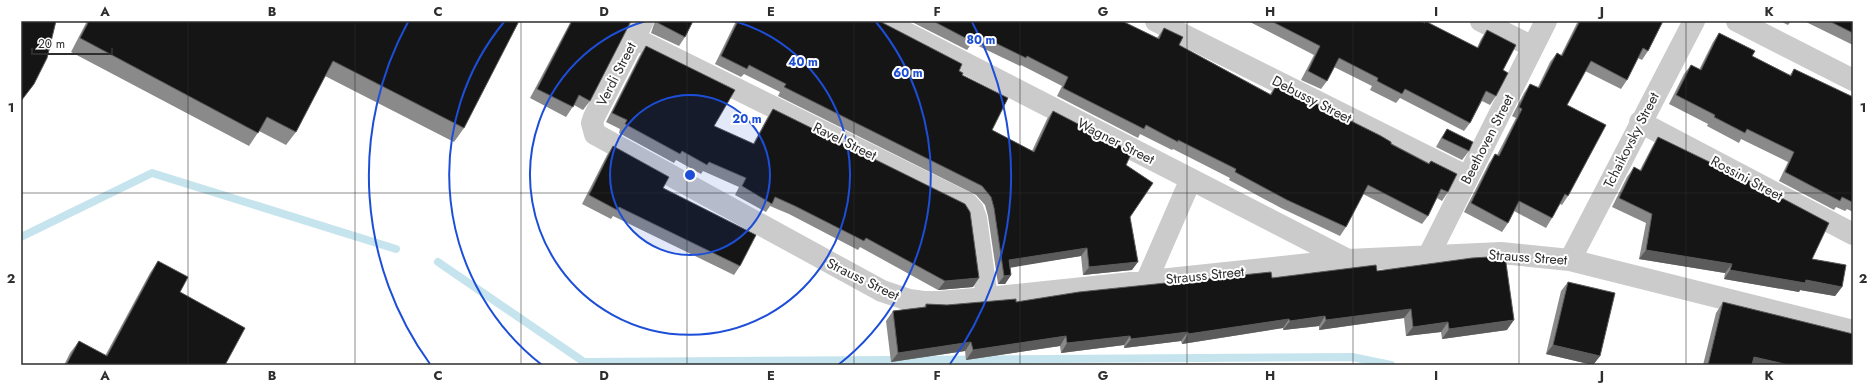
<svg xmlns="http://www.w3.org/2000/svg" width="1874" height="386" viewBox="0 0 1874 386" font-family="Jost,sans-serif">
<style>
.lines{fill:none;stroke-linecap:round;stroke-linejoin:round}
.stream{stroke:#c6e4ed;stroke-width:8}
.minor{stroke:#cbcbcb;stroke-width:22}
.wall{fill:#8a8a8a}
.shaded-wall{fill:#5b5b5b}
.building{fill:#151515;stroke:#5b5b5b}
.grid{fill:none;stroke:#2e2e2e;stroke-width:1;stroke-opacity:0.55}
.ring{fill:none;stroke:#1d4ed8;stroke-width:2}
.labels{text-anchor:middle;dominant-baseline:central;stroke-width:4;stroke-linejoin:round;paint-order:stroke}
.street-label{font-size:14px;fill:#2e2e2e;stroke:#fff}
.centre{fill:#1d4ed8;stroke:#fff;stroke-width:2}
.ring-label{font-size:12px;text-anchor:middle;font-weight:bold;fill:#1d4ed8;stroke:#fff;stroke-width:4;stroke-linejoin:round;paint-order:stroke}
.neatline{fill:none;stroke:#2e2e2e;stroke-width:1.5}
.grid-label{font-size:13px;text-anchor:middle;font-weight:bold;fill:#2e2e2e}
</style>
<rect width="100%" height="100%" fill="#fff"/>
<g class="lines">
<path class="stream" d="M21,237L152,173L396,249
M438,262L584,362L1352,357L1391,365"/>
<path class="minor" d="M643,21L594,117L592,123L595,134L882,291L909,300L924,302H939L987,298L1348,260L1501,253L1570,260L1853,331
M883,21L1348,260
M1156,21L1468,177
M1481,21L1533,47
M1737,21L1853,80
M634,38L967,203L973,210L976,218L987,298
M1640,122L1853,234
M1428,257L1546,21
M1570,260L1694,21
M1146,282L1191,179"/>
</g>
<path class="wall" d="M87,21H519L464,128L454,142L325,76L296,132L286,145L259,131L249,146L71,52Z
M571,21H631L590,101L583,110L574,105L566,117L530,98Z
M655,21H693L685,37L679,46L651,33Z
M736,21H880L883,23L959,71L962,75L992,130L1032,151L1047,119L1053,111L1126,165L1130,217L1132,270L1083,275L1081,256L1010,267L1011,275L1005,284H998L988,216L985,205L976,195L778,96L780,92L744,74L741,77L715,64Z
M910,21H1122L1157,38L1164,28L1179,45L1270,94L1277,84L1429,163L1431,161L1448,192L1442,201L1437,198L1428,216L1422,224L1363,194L1346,227L1340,236L1281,208L1229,180L1230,178L1173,149L1172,150L1140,134L1138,138L1057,96L1062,86L1021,65L1020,66L972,43L967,50Z
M1184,21H1190L1189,23Z
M1248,21H1420L1477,48L1481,39L1487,30L1503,70L1496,96L1490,105L1482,101L1470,123L1464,131L1400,98L1396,103L1370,90L1372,86L1334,67L1327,81L1321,89L1301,80L1314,55Z
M1578,21H1663L1648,51L1642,60L1638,58L1627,80L1621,89L1585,71L1567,105L1568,196L1562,205L1560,204L1552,218L1546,228L1514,211L1508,223L1502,232L1464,212L1489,163L1495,154L1497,155L1516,118L1512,116L1524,93L1530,84L1538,87L1550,62L1557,53L1561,55Z
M1780,21H1791L1788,25Z
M1804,21H1853V45Z
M1719,33L1752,56L1790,75L1794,69L1853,97V212L1847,209L1845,211L1836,207L1834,210L1779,181L1788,162L1741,139L1739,143L1707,126L1708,124L1669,104L1684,74L1691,65L1699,70L1713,42Z
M646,46L714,126L753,144L767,118L773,109L973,287L938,290L860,247L858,250L789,214L770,206L766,212L735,195L739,187L703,171L701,174L676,160L674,163L619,133L620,129L606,122L640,55Z
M1447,129L1469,151L1462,160L1436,147L1441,138Z
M1658,137L1812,259L1842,287L1835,296L1800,290L1799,292L1724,279L1725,273L1639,259L1646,223L1612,207L1627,177L1634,167L1640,170L1652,147Z
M613,146L663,188L740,266L734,275L613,216L611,219L582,204L607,155Z
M158,261L180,292L225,365H64L70,353L79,341L105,356L150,273Z
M1377,271L1507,330L1442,339L1441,332L1406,336L1404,318L1319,330V326L1283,330V328L1182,344L1181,341L1124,348V345L1061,353L1060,346L966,360L965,351L891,362L886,321L893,311L924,307L926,304L947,305L1016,302L1272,278Z
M1568,282L1600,356L1593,365L1546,354L1561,291Z
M1723,302L1853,365H1703L1716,313Z"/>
<path class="shaded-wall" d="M1087,248L1081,256L1003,269L1009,260Z
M1646,250L1732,264L1725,273L1639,259Z
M1138,262L1132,270L1083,275L1089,267Z
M1730,270L1806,280L1842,287L1835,296L1800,290L1799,292L1724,279Z
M1011,275L1005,284H998L1004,276Z
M979,278L973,287L938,290L945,281Z
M1411,309L1404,318L1319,330L1326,320Z
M1325,316L1319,326L1283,330L1290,321Z
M1289,319L1283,328L1182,344L1188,334Z
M1514,320L1507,330L1442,339L1449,329Z
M1448,322L1441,332L1406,336L1413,327Z
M1188,332L1181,341L1124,348L1131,339Z
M1066,336L1060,346L966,360L973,350Z
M1130,336L1124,345L1061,353L1067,343Z
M971,342L965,351L891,362L898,353Z
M1553,345L1600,356L1593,365L1546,354Z
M1754,357L1789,365H1748Z"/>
<path class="building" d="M21,21H56L47,58L34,84L21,101Z
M89,21H519L464,128L333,61L296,132L267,117L258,133L80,38Z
M572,21H631L590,101L579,95L573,107L537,89Z
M658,21H693L685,37L658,23Z
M738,21H880L883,23L962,64L959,71L963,73L962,75L1008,98L992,130L1034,152L1053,111L1132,152L1126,165L1153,183L1130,217L1138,262L1089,267L1087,248L1009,260L1011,275L1004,276L994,208L991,197L982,186L784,87L786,84L749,65L747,69L721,56Z
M933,21H1122L1159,39L1164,28L1183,37L1179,45L1271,95L1277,84L1381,136L1391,142V144L1429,164L1431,161L1457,174L1448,192L1441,189L1428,216L1368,185L1346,227L1287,200L1235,172L1236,169L1178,140V142L1146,125L1144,129L1063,88L1068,77L1027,56L1026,58L977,34L973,42Z
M1271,21H1420L1425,23V21L1478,48L1487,30L1516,45L1503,70L1508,73L1496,96L1486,91L1470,123L1405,89L1402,94L1377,81L1378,78L1339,58L1327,81L1308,71L1320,46Z
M1580,21H1663L1648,51L1643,48L1627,80L1591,61L1567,105L1606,125L1568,196L1565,194L1552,218L1519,201L1508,223L1471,203L1495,154L1499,156L1522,109L1519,107L1530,84L1539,88L1557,53L1562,56Z
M1829,21H1853V33Z
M1719,33L1755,51L1752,56L1791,76L1794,69L1853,97V199L1852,202L1842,197L1840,201L1785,172L1794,152L1747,129L1745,133L1714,117L1715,115L1676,95L1691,65L1701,70Z
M646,46L735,90L714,126L754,144L773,109L965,204L970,212L979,278L945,281L866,238L864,241L795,206L775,197L772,204L742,186L746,178L709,162L707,165L682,151L680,154L625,124L627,120L612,113Z
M1447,129L1473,142L1469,151L1442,138Z
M1658,137L1726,170L1727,169L1829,223L1812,259L1846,265L1842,287L1806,280L1805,283L1730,270L1732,264L1646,250L1652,214L1619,198L1634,167L1641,171Z
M613,146L669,177L663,188L756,235L740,266L619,207L617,210L589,195Z
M1505,256L1514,320L1449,329L1448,322L1413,327L1411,309L1326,320L1325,316L1290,321L1289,319L1188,334V332L1131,339L1130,336L1067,343L1066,336L973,350L971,342L898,353L893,311L926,307V304L947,305L1016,299V302L1079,292L1271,272L1272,278L1376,265L1377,271L1472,258Z
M158,261L188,277L180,292L245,328L225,365H66L79,341L107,356Z
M1568,282L1615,293L1600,356L1553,345Z
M1723,302L1853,334V365H1789L1754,357L1752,365H1708Z"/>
<path class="grid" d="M188,21V365M355,21V365M521,21V365M687,21V365M854,21V365M1020,21V365M1187,21V365M1353,21V365M1519,21V365M1686,21V365M21,193H1853"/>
<circle cx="690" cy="175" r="80" fill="#1d4ed8" fill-opacity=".12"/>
<g class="ring">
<circle cx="690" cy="175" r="80"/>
<path d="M734 21A160 160 0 1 1 646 21"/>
<path d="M542 365A241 241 0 0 1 504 22M876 22A241 241 0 0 1 838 365"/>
<path d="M430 364A321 321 0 0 1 408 22M972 22A321 321 0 0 1 950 364"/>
</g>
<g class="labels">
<g class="street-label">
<text transform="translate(616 74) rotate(-63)">Verdi Street</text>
<text transform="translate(1312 99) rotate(27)">Debussy Street</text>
<text transform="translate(1487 139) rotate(-63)">Beethoven Street</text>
<text transform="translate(1631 140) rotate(-63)">Tchaikovsky Street</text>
<text transform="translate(845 141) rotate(26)">Ravel Street</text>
<text transform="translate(1116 141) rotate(27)">Wagner Street</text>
<text transform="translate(1747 178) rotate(28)">Rossini Street</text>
<text transform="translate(1528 257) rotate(4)">Strauss Street</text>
<text transform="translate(1205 275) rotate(-6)">Strauss Street</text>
<text transform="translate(863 279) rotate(26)">Strauss Street</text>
</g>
</g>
<circle cx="690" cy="175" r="6" class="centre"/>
<g class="ring-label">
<text x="981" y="44">80 m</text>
<text x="803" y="66">40 m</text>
<text x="908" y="77">60 m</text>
<text x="747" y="123">20 m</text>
</g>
<rect width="1874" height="386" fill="none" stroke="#ffffff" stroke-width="44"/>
<path d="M32 48v6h80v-6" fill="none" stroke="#2e2e2e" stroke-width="2"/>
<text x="38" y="48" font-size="12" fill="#2e2e2e" stroke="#ffffff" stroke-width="3" paint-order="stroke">20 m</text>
<rect x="22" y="22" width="1830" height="342" class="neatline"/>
<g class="grid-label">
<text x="105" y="16">A</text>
<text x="272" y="16">B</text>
<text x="438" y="16">C</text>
<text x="604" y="16">D</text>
<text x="771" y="16">E</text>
<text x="937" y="16">F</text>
<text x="1103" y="16">G</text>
<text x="1270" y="16">H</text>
<text x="1436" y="16">I</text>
<text x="1602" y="16">J</text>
<text x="1769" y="16">K</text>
<text x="11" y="112">1</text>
<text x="1863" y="112">1</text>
<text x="11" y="283">2</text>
<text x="1863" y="283">2</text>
<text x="105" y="380">A</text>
<text x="272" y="380">B</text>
<text x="438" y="380">C</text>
<text x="604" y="380">D</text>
<text x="771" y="380">E</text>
<text x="937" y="380">F</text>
<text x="1103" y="380">G</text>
<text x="1270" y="380">H</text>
<text x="1436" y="380">I</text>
<text x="1602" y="380">J</text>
<text x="1769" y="380">K</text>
</g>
</svg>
